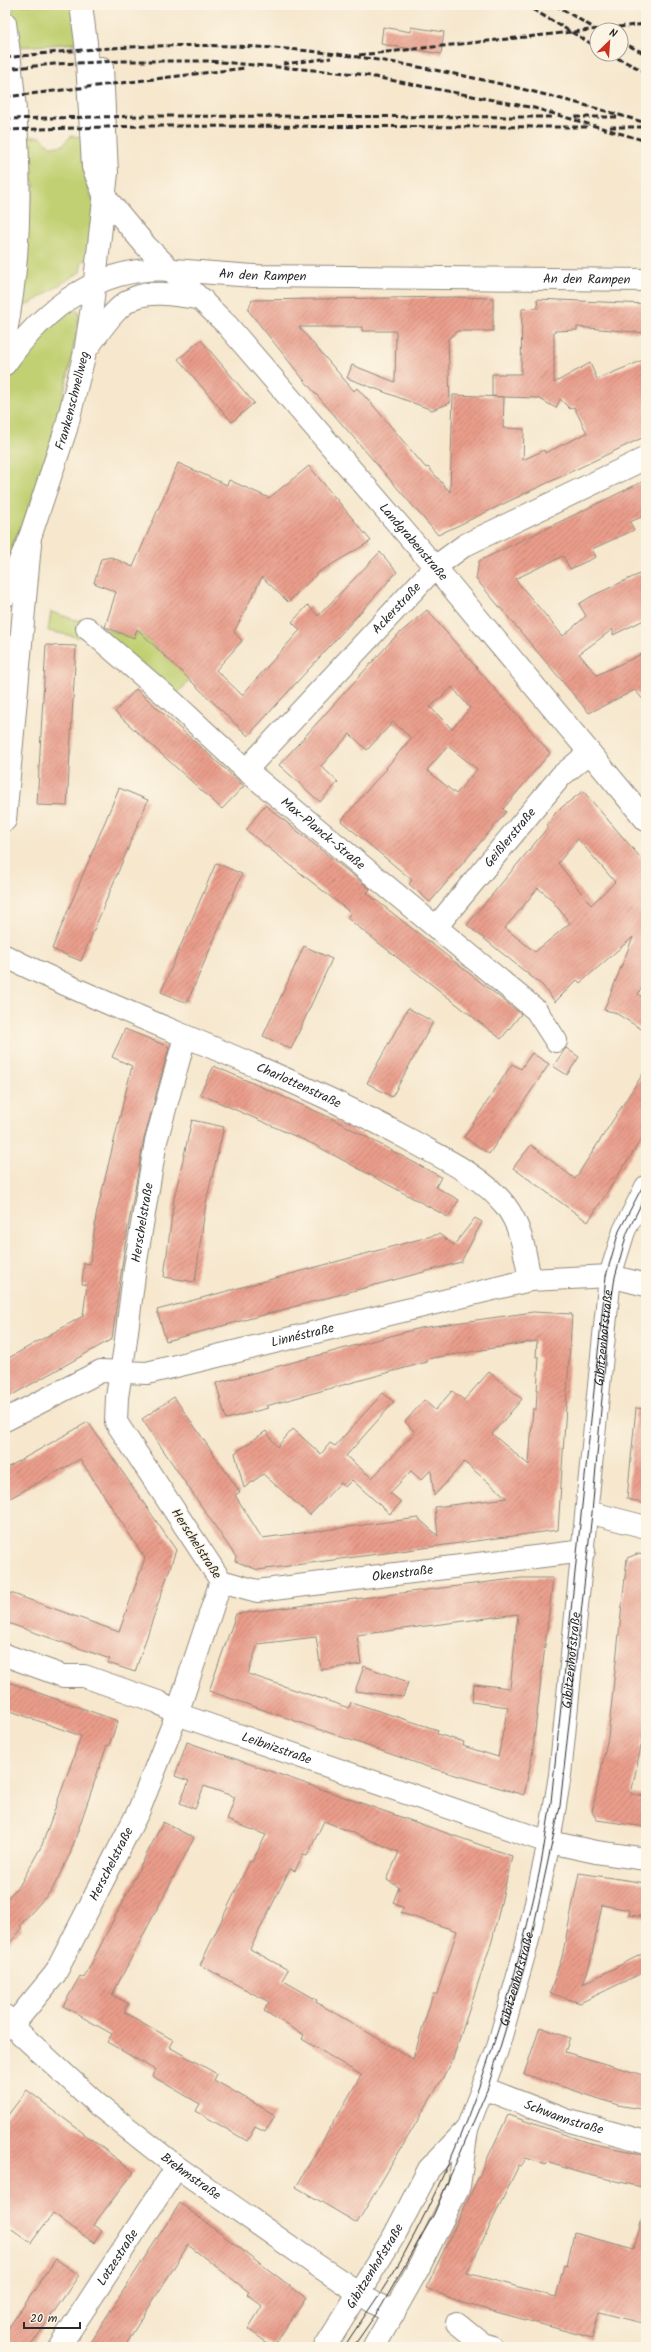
<svg xmlns="http://www.w3.org/2000/svg" width="651" height="2352" viewBox="0 0 651 2352" font-family="Kalam,sans-serif">
<style>
.grass{fill:#c1d072;stroke:#767e4e}
.building{fill:url(#building-hatch);fill-rule:evenodd}
.lines{fill:none;stroke-linecap:round;stroke-linejoin:round}
.minor-casing{stroke:#90897c;stroke-width:24}
.major-casing{stroke:#90897c;stroke-width:24}
.highway-casing{stroke:#90897c;stroke-width:24}
.minor{stroke:#fff;stroke-width:22}
.major{stroke:#fff;stroke-width:22}
.highway{stroke:#fff;stroke-width:22}
.tram{stroke:#2b2b2b;stroke-width:1}
.rail{stroke:#2b2b2b;stroke-width:3;stroke-dasharray:6 3;stroke-linecap:butt}
.labels{text-anchor:middle;dominant-baseline:central;stroke-width:3;stroke-linejoin:round;paint-order:stroke}
.street-label{font-size:13px;fill:#2b2b2b;stroke:#fcf5e5}
</style>
<defs>
<pattern id="building-hatch" width="6" height="6" patternUnits="userSpaceOnUse"><rect width="6" height="6" fill="#ea9d8b"/><path d="M-1 1l2-2M0 6l6-6M5 7l2-2" fill="none" stroke="#be8072"/></pattern>
</defs>
<rect width="100%" height="100%" fill="#fcf5e5"/>
<filter id="ink" filterUnits="userSpaceOnUse"><feTurbulence type="fractalNoise" baseFrequency=".025" numOctaves="2"/><feDisplacementMap in="SourceGraphic" scale="8" xChannelSelector="R" yChannelSelector="G"/><feConvolveMatrix kernelMatrix="1 2 1 2 8 2 1 2 1" color-interpolation-filters="sRGB"/></filter>
<filter id="wash" filterUnits="userSpaceOnUse"><feTurbulence type="fractalNoise" baseFrequency=".012" numOctaves="4" result="noise"/><feDisplacementMap in="SourceGraphic" scale="16" xChannelSelector="R" yChannelSelector="G"/><feGaussianBlur stdDeviation="0.9" result="paint"/><feColorMatrix in="noise" values="0 0 0 0 0 0 0 0 0 0 0 0 0 0 0 0 0 1.4 0 .05"/><feComposite in="paint" operator="in"/></filter>
<g filter="url(#wash)">
<rect width="100%" height="100%" fill="#f6e7cd"/>
<path class="grass" d="M13,5H73L78,43L18,47L13,24Z
M71,136L82,137C83,160 83,185 96,206L89,259L82,261L80,272L31,303L19,308L28,191L35,185L28,173L26,137H41L50,146H62Z
M75,308L78,311L79,316C66,403 39,488 5,569V383L20,357L67,311Z
M51,612L134,638L138,631L190,679L189,681L177,694L105,633L77,637L48,631Z"/>
<g id="blocks">
<path class="building" d="M383,27L411,32V27L444,32L441,54L381,44Z
M455,297L493,298V331H457L448,339L450,403L432,410L347,378L352,365L395,382L396,331H362V327H299L354,391L357,388L366,398V397L426,468L428,467L450,492L453,395L503,397L492,396V374H521L522,309L538,308L537,299L646,304V333L577,327V330L554,331V383L590,363L597,379L646,359V436L438,535L303,379L248,310L252,300ZM504,397L538,398L556,408L560,399L570,409L574,407L587,433L545,453L544,450L523,460L524,429L503,428Z
M201,340L254,403L232,422L178,359Z
M178,463L227,485L229,480L269,498L309,466L371,541L319,572L288,602L262,577L234,632L242,641L216,670L242,695L300,630L292,622L308,605L318,616L380,552L397,572L248,736L137,629L134,638L105,627L116,592L94,583L101,559L111,557L133,567Z
M646,480V515L630,522L634,530L592,549L596,557L570,569L563,556L515,579L563,636L586,616L579,604L592,596L646,571V619L613,635V629L579,654L597,675L646,652V703L635,690L589,713L476,579L479,561Z
M427,610L550,753L503,809L506,812L430,902L409,884L412,880L341,821L376,780L387,769L386,768L411,738L393,722L367,750L350,734L321,766L338,782L320,802L279,765L394,638ZM452,687L470,708L452,729L430,707ZM448,746L477,769L456,794L427,770Z
M46,645L76,646L67,806L37,805Z
M136,689L244,786L222,809L115,712Z
M119,788L148,800L81,961L52,949Z
M583,791L646,864V980L638,994L646,1000V1032L614,1012L604,1010L633,937L580,983L577,980L555,1002L543,986L467,925L549,826L547,825L557,811ZM578,839L615,882L591,905L558,863ZM538,888L550,898L570,923L535,952L505,928Z
M265,805L370,889L367,893L521,1014L501,1039L347,918L351,913L246,830Z
M216,863L242,874L187,1003L161,992Z
M304,946L332,959L291,1049L263,1036Z
M408,1008L433,1022L392,1097L367,1083Z
M125,1029L169,1047L144,1139L125,1244L112,1339L5,1399V1360L83,1316L87,1285L82,1284L84,1263L90,1264L96,1216L132,1066L112,1057Z
M566,1048L579,1057L567,1075L553,1066Z
M532,1053L549,1064L489,1154L464,1137L512,1064L521,1069Z
M214,1066L329,1117L441,1177L436,1187L459,1200L448,1217L315,1145L200,1094Z
M646,1069V1132L588,1222L513,1168L531,1145L575,1179Z
M192,1120L224,1127L206,1202L195,1282L164,1277L174,1199Z
M475,1218L482,1222L461,1262L166,1341L157,1310L439,1234L454,1245Z
M533,1312L572,1314L558,1530L258,1570L235,1561L236,1557L142,1419L174,1397L240,1492L235,1495L262,1538L418,1518L438,1536L435,1507L507,1498L464,1462L434,1496L431,1470L421,1480L411,1471L390,1493L401,1502L390,1514L352,1480L345,1487L340,1483L310,1515L263,1474L244,1488L235,1453L266,1431L277,1447L293,1429L321,1454L330,1443L335,1446L383,1393L394,1402L346,1456L372,1478L415,1432L405,1422L424,1400L435,1410L452,1391L464,1400L489,1372L522,1399L492,1434L529,1465L533,1408L536,1410L539,1357H536L537,1341L426,1359L427,1362L266,1406L268,1408L226,1419L216,1383L420,1328Z
M636,1408L646,1409V1504L627,1499Z
M88,1422L176,1550L135,1672L108,1663L110,1659L5,1622V1591L119,1632L145,1558L80,1459L5,1501V1469Z
M637,1554L646,1555V1737H643L631,1794L646,1796V1827L597,1820L592,1812L608,1737L627,1558Z
M521,1578H553L532,1756L524,1795L428,1767L209,1691L236,1614ZM518,1614L510,1688L474,1684L472,1702L508,1707L498,1757L463,1746L464,1742L437,1734L438,1730L351,1702L349,1708L248,1674L258,1644L316,1637L321,1670L361,1664L357,1635Z
M364,1666L408,1682L403,1697L355,1691Z
M5,1681L118,1721L109,1746L107,1745L70,1854L52,1890L20,1925L22,1929L5,1948V1901L21,1883L42,1845L81,1736L5,1709Z
M187,1742L512,1856L492,1941L451,2064L357,2223L296,2187L361,2075L302,2039L304,2035L264,2011L269,2002L200,1965L250,1861L252,1862L266,1835L227,1820L235,1797L204,1786L195,1809L180,1803L189,1781L175,1776ZM324,1821L399,1852L387,1880L399,1887L393,1903L404,1908L401,1913L457,1931L437,1994H433L413,2059L316,2002L317,2000L282,1980L288,1970L250,1949L290,1869L295,1871L303,1854L307,1856Z
M163,1822L194,1838L112,1995L129,2004L124,2012L173,2040L169,2047L217,2074L214,2080L275,2115L265,2132L255,2127L247,2141L196,2111L200,2104L152,2076L155,2070L107,2042L112,2034L63,2006L80,1976L84,1978Z
M579,1873L646,1883V1917L629,1915L630,1910L602,1905L590,1964L583,1984L646,1952V1971L580,2003L550,1993L562,1957Z
M540,2027L570,2038L565,2052L646,2076V2110L618,2105L524,2074Z
M27,2090L134,2172L93,2225L102,2231L94,2243L53,2213L31,2243L5,2224V2119Z
M508,2115L586,2142L646,2155V2188L577,2172L548,2162L546,2165L526,2158L522,2166L519,2165L467,2273L556,2297L564,2265L567,2266L574,2233L634,2249L641,2221L646,2222V2324L599,2312L592,2338L463,2303L426,2288Z
M180,2203L306,2298L273,2347L248,2329L262,2306L247,2294L249,2292L188,2245L124,2347H87Z
M56,2259L79,2275L30,2347H5V2333Z"/>
</g>
</g>
<g filter="url(#ink)">
<use href="#blocks" fill-opacity="0" stroke="#90897c" stroke-width="1"/>
<g class="lines">
<g class="minor-casing">
<g id="minor">
<path id="s1" d="M173,270L253,276L646,280"/>
<path id="s2" d="M87,628L172,701L246,770L536,1010L556,1041"/>
<path id="s3" d="M246,770L435,567L465,545L646,458"/>
<path d="M5,820L30,544"/>
<path id="s4" d="M436,927L561,776L589,753"/>
<path id="s5" d="M5,956C138,1022 279,1068 410,1140C442,1158 481,1175 505,1205C522,1227 525,1254 530,1280"/>
<path id="s6" d="M5,1420L101,1371L147,1373L530,1280L610,1276L646,1285"/>
<path d="M588,1512L646,1527"/>
<path id="s7" d="M221,1581L257,1591L584,1551"/>
<path id="s8" d="M5,1655L63,1676H84L158,1702L177,1714L545,1841L596,1852L646,1859"/>
<path id="s9" d="M5,2016L12,2026L97,2104L177,2167L315,2264L373,2302L394,2313"/>
<path id="s10" d="M12,2026L55,1974L139,1810L177,1714L221,1581L116,1422L117,1397L125,1347L135,1267L156,1141L185,1037"/>
<path id="s11" d="M483,2088L566,2120L646,2142"/>
<path d="M457,2323L483,2344L492,2347"/>
<path id="s12" d="M59,2347L177,2167"/>
</g>
</g>
<g class="major-casing">
<g id="major">
<path id="s13" d="M81,5L86,43L93,167L105,197L146,246L227,325L435,567L646,820"/>
<path d="M5,23C20,128 26,232 5,337"/>
<path d="M89,346C128,290 136,288 202,299"/>
<path id="s14" d="M30,537L66,429L85,352L92,307L107,173L102,68"/>
<path id="s15" d="M325,2347L394,2236L429,2169L467,2129"/>
<path id="s16" d="M374,2347L419,2267L459,2186L467,2129L497,2050L527,1944L549,1842L560,1775L610,1276L624,1231L646,1187"/>
</g>
</g>
<g class="highway-casing">
<path id="highway" d="M5,364C45,307 101,264 173,270
M5,596L30,537"/>
</g>
<use href="#minor" class="minor"/>
<use href="#major" class="major"/>
<use href="#highway" class="highway"/>
<path class="tram" d="M344,2347C363,2317 386,2287 403,2256C469,2136 510,2007 539,1874C544,1850 547,1826 551,1802L606,1276L619,1231L646,1180
M353,2347L381,2307L434,2214L487,2090L526,1962L560,1806L592,1513L609,1317L615,1277L627,1233L646,1194"/>
<path class="rail" d="M525,5L597,47
M555,5L594,28
M621,42L646,54
M609,54L646,72
M359,55L646,24
M5,58C115,44 234,40 344,55C446,69 548,93 646,123
M283,64L331,58
M5,69L54,64L124,61H208L359,74L534,108L646,141
M5,97L245,68
M575,117H617
M5,119L142,116L553,117
M610,127H646
M5,130L142,126L588,127"/>
</g>
</g>
<g class="labels">
<g class="street-label">
<text stroke="none"><textPath href="#s1" startOffset="90">An den Rampen</textPath></text>
<text stroke="none"><textPath href="#s1" startOffset="414">An den Rampen</textPath></text>
<text stroke="none"><textPath href="#s14" startOffset="143">Frankenschnellweg</textPath></text>
<text stroke="none"><textPath href="#s13" startOffset="658">Landgrabenstraße</textPath></text>
<text stroke="none"><textPath href="#s3" startOffset="221">Ackerstraße</textPath></text>
<text stroke="none"><textPath href="#s2" startOffset="313">Max-Planck-Straße</textPath></text>
<text stroke="none"><textPath href="#s4" startOffset="116">Geißlerstraße</textPath></text>
<text stroke="none"><textPath href="#s5" startOffset="321">Charlottenstraße</textPath></text>
<text stroke="none"><textPath href="#s10" startOffset="887">Herschelstraße</textPath></text>
<text stroke="none"><textPath href="#s6" startOffset="314">Linnéstraße</textPath></text>
<text stroke="none"><textPath href="#s16" startOffset="1046">Gibitzenhofstraße</textPath></text>
<text transform="translate(196 1544) rotate(57)">Herschelstraße</text>
<text stroke="none"><textPath href="#s7" startOffset="184">Okenstraße</textPath></text>
<text stroke="none"><textPath href="#s16" startOffset="722">Gibitzenhofstraße</textPath></text>
<text stroke="none"><textPath href="#s8" startOffset="289">Leibnizstraße</textPath></text>
<text stroke="none"><textPath href="#s10" startOffset="191">Herschelstraße</textPath></text>
<text stroke="none"><textPath href="#s16" startOffset="398">Gibitzenhofstraße</textPath></text>
<text stroke="none"><textPath href="#s11" startOffset="86">Schwannstraße</textPath></text>
<text stroke="none"><textPath href="#s9" startOffset="246">Brehmstraße</textPath></text>
<text stroke="none"><textPath href="#s12" startOffset="107">Lotzestraße</textPath></text>
<text stroke="none"><textPath href="#s15" startOffset="95">Gibitzenhofstraße</textPath></text>
</g>
</g>
<rect width="651" height="2352" fill="none" stroke="#fcf5e5" stroke-width="20"/>
<g transform="translate(609 42) rotate(25)"><circle r="19" fill="#fcf5e5" stroke="#a8a49b"/>
<path d="M0-3L7 15L0 10L-7 15Z" fill="#c8321e"/>
<text y="-6" font-size="11" font-weight="bold" text-anchor="middle" fill="#2b2b2b">N</text>
</g>
<path d="M24 2322v6h56v-6" fill="none" stroke="#2b2b2b" stroke-width="2"/>
<text x="30" y="2322" font-size="12" fill="#2b2b2b" stroke="#fcf5e5" stroke-width="3" paint-order="stroke">20 m</text>
</svg>
